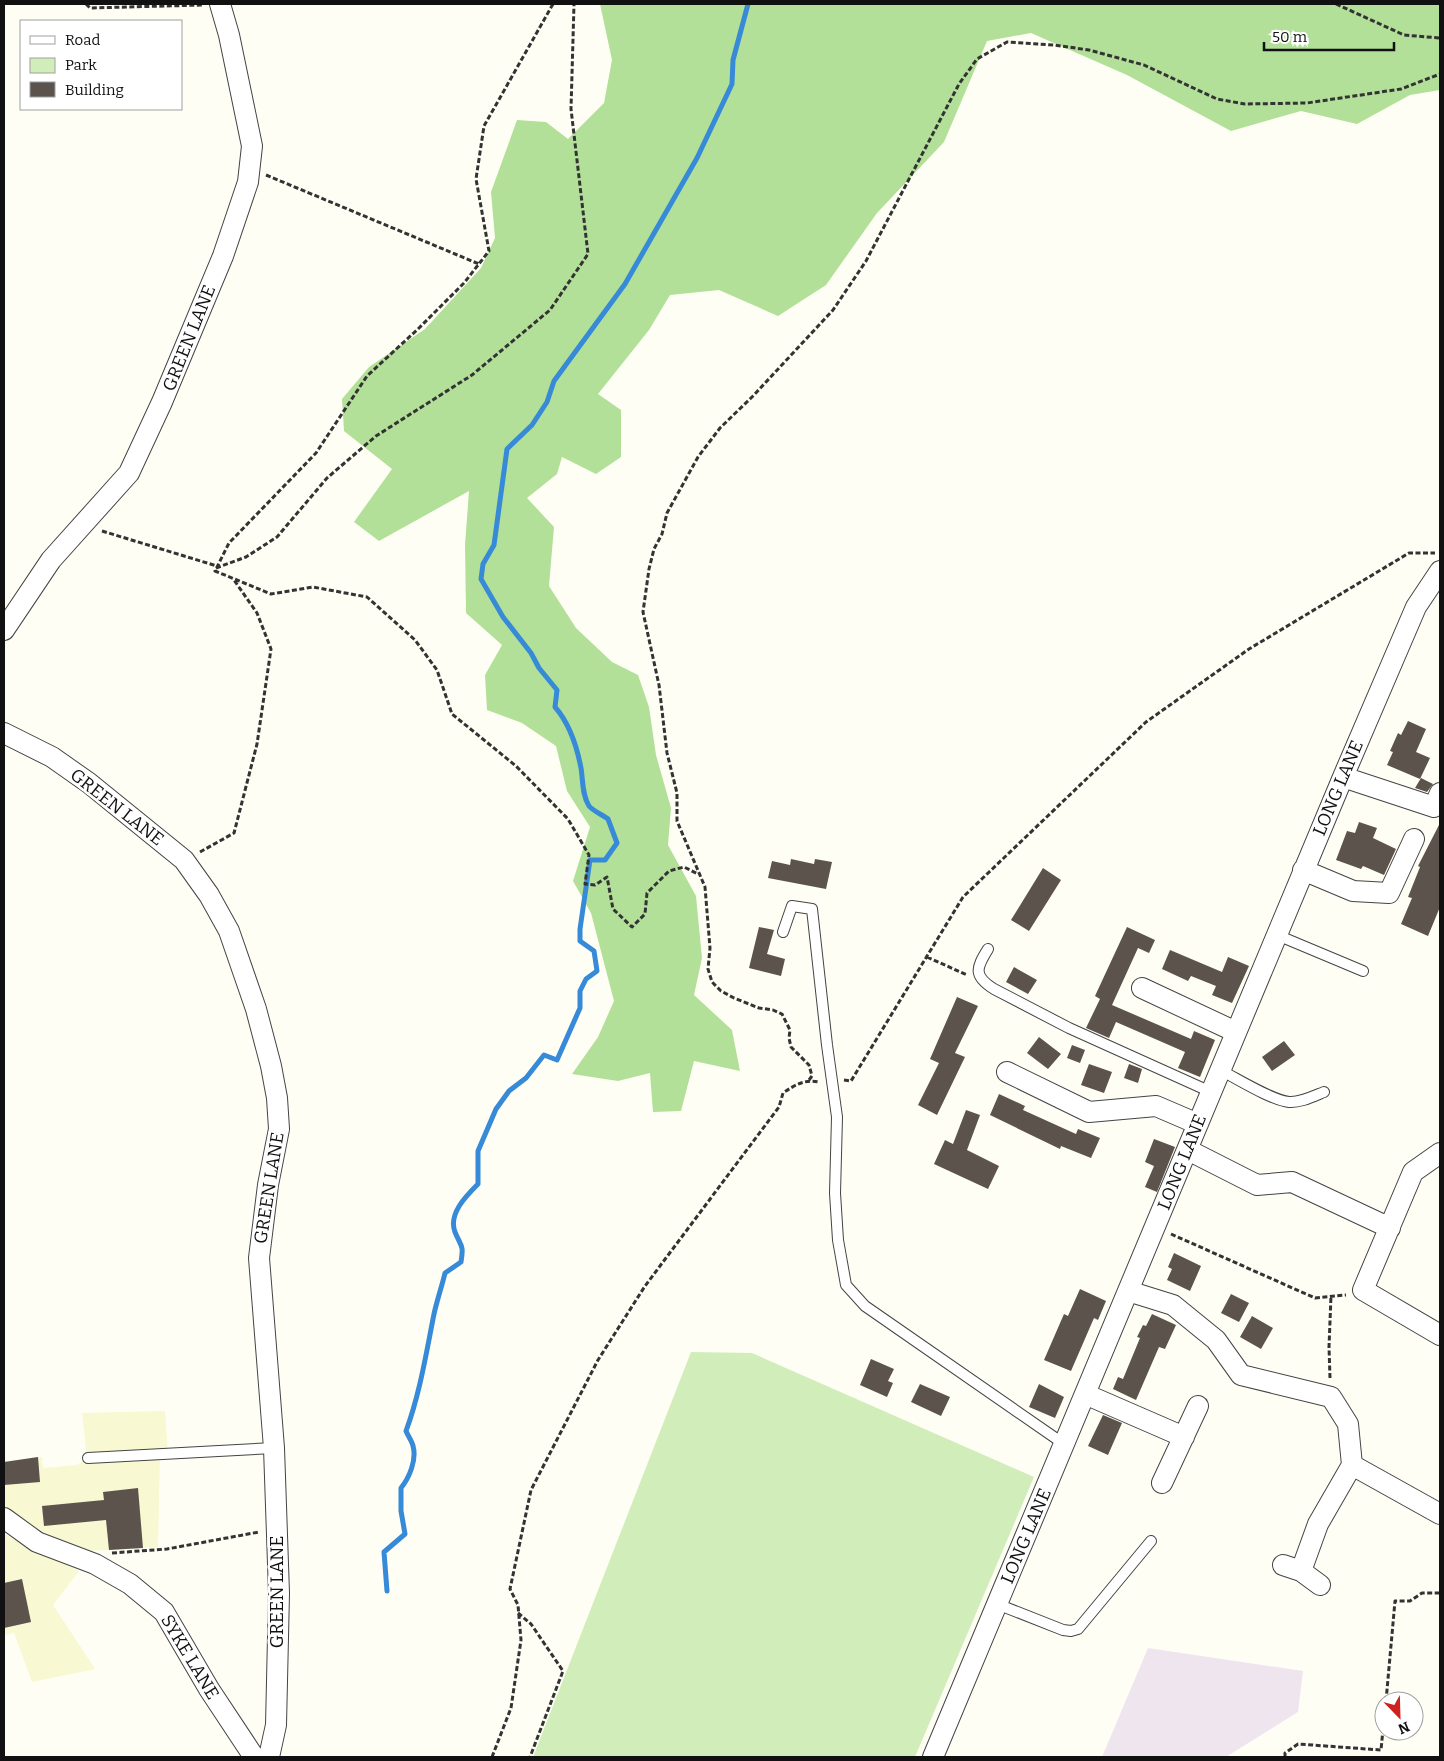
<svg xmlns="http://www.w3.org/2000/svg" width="1444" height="1761" viewBox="0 0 1444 1761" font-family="Bitter,serif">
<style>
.industrial{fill:#efe5ef}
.farmland{fill:#f8f8d2}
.green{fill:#d1eeba}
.forest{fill:#b2e098}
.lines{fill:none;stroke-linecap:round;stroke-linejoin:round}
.stream{stroke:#368ad8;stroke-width:5}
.building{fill:#5b534c}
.service-casing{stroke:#444;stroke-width:12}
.minor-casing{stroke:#444;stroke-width:22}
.path{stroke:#333;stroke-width:3;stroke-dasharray:5 2.5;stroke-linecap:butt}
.service{stroke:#fff;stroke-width:10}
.minor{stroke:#fff;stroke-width:20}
.labels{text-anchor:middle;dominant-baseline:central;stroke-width:5;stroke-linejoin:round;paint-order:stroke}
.street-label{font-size:18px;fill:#111;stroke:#fff}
</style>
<rect width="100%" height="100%" fill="#fffef5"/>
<path class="industrial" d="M1148,1648L1303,1671L1298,1712L1226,1757H1102Z"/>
<path class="farmland" d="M165,1411L168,1454H160L158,1547L88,1551L38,1534L4,1510V1462L42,1457L43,1468L77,1465L87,1458L82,1413Z
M4,1534L79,1571L53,1605L95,1669L32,1682L14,1633L4,1635Z"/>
<path class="green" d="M691,1352L752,1353L1034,1477L915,1757H533Z"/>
<path class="forest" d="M600,4H1440V90L1410,95L1357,124L1301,111L1231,131L1127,75L1031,33L987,41L944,142L877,213L826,285L778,316L719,290L670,295L649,330L598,394L621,410V457L596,474L562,457L557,474L527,498L554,527L549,586L576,628L612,662L638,675L649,707L656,755L671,808L668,845L696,896L702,958L694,995L732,1030L740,1071L694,1061L681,1111L653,1112L650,1073L618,1081L572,1074L598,1037L614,1001L591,913L573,881L590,827L567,791L556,746L522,723L487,710L485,675L502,645L466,613L465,545L469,491L379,541L354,522L392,469L344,431L342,399L369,367L425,329L481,268L495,238L491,192L517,120L546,122L568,139L604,103L612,60Z"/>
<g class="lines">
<path class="stream" d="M387,1591L384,1552L405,1534L401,1511V1488C409,1478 417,1460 413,1446C412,1441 408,1436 406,1431C420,1393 426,1354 434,1314C437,1300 442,1286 445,1273L461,1262C464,1244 461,1247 455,1232C448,1214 466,1196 478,1184V1151L496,1109L509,1091L526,1078L544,1055L557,1060L580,1008V991L586,979L597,971L594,951L580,941V929L590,860H605L617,843L608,819C603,815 593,811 589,806C582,795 583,780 581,768C577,747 569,723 555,707L557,690L539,668L531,653L503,617L481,579L483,564L494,545L507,449L532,425L547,402L554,381L625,284L697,158L732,84L733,60L748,4"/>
</g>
<path class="building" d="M1408,721L1426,729L1416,752L1430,758L1420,779L1387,765L1393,752L1390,751L1398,733L1401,735Z
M1421,778L1433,784L1427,792L1415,788Z
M1359,822L1377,828L1373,838L1396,849L1384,875L1363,866L1361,869L1336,860L1347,831L1355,833Z
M1440,823V907L1428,936L1401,924L1412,898L1408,897L1420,867L1418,866Z
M791,859L814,864L815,859L832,862L826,889L768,878L772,861L790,865Z
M1043,868L1061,880L1029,931L1011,920Z
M759,927L774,930L767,954L785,959L781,976L749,968Z
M1127,927L1155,940L1149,953L1138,948L1112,1005L1191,1039L1194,1031L1215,1040L1200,1077L1178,1068L1185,1052L1116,1022L1109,1038L1086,1028L1100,999L1095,996Z
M1170,950L1222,972L1228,957L1249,966L1232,1003L1212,995L1216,986L1191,976L1188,981L1162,969Z
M1014,967L1037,980L1028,994L1006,982Z
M957,997L978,1006L955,1053L965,1057L937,1115L918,1105L939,1063L930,1059Z
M1039,1037L1061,1054L1048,1069L1027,1053Z
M1284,1041L1295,1055L1272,1071L1262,1057Z
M1072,1045L1085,1050L1080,1063L1067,1058Z
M1089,1064L1112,1072L1104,1093L1081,1085Z
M1129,1064L1142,1069L1138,1083L1124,1078Z
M999,1094L1025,1106L1023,1110L1076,1134L1078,1129L1100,1138L1091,1158L1061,1146L1060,1149L990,1115Z
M966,1110L980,1115L967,1150L999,1166L988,1189L934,1164L945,1140L953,1144Z
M1154,1139L1175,1147L1157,1192L1145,1187L1154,1166L1145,1162Z
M1174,1253L1201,1266L1190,1291L1167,1280L1172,1269L1168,1267Z
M1080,1289L1106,1301L1098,1320L1094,1318L1071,1371L1044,1360L1064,1314L1068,1316Z
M1231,1294L1249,1303L1239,1322L1221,1313Z
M1152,1314L1176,1325L1165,1349L1159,1347L1136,1400L1113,1389L1118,1377L1123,1379L1140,1338L1137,1337L1143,1325L1146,1326Z
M1252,1316L1273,1328L1261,1349L1240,1337Z
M871,1359L894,1369L888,1381L893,1383L887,1397L860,1385Z
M920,1384L950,1397L941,1416L911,1402Z
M1039,1384L1064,1397L1055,1418L1029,1407Z
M1103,1415L1122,1423L1108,1455L1088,1446Z
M38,1457L40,1482L4,1485V1462Z
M138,1488L143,1548L109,1550L106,1520L44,1526L42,1506L104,1500L103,1492Z
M22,1579L31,1622L4,1628V1583Z"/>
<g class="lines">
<g class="service-casing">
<path id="service" d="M783,932L792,906L812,909L827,1045L837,1117L835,1193L838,1240L846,1285L865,1306L1064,1444
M1277,935L1363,971
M988,949C976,968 973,976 994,989L1069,1028L1211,1092
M1220,1070C1238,1079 1271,1100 1289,1102C1300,1103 1314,1096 1324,1092
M88,1458L274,1448
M997,1604L1063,1630L1071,1631L1078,1629L1151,1541"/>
</g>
<g class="minor-casing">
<path id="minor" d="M4,630L51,560L129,473L162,402L223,256L248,182L252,146L229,35L220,4
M4,733L52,757L89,783L184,860L209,895L229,931L256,1009L271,1066L277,1098L279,1129L268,1185L259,1258L274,1448L279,1593L276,1725L269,1757
M1343,777L1434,807L1440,793
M1303,870L1353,891L1389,893L1414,839
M1142,988L1236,1032
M1007,1072L1089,1112L1156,1106L1198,1124
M1188,1150L1257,1185L1292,1182L1390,1228
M1440,1153L1413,1172L1363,1290L1440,1335
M1128,1291L1173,1305L1216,1340L1241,1375L1331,1397L1348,1424L1352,1465L1440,1514
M1085,1394L1184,1437
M1162,1483L1198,1406
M4,1518L37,1542L95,1564L130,1584L164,1612L209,1689L254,1757
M1283,1565L1301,1571L1320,1585
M1301,1571L1318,1524L1352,1465
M933,1757L1343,777L1416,607L1440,571"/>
</g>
<path class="path" d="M86,4L90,8L203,5
M553,4L484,126L476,179L489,251L464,283L418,329L367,376L316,453L229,543L215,571L271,594L313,587L367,597L415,640L437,670L452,714L516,766L568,819L589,855L585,884L595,885L607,877L613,909L632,927L645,914L647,893L669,871L684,867L698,874
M1336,4L1404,35L1440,38
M266,175L479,264
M102,531L217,566
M216,568L246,557L277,537L327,478L376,436L472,375L550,310L588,254L571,109L574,4
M200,852L234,833L257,744L271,649L257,613L234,580
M927,957L967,975
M809,1080L812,1076L809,1065L791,1047L789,1038L790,1030L782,1014L773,1010L759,1008L734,998L721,991L712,982L708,969L710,948L705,887L677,821V793L667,753L659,685L643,612L649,569L654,549L662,534L667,513L698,457L720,428L753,396L833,310L866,261L959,84L977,59L1007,42L1054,45L1089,50L1144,65L1217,99L1245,104L1307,103L1401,89L1440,74
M844,1080L851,1081L963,897L1146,722L1249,649L1409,553H1435
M1171,1234L1315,1298L1346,1295
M1330,1378L1329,1347L1331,1296
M112,1553L167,1549L259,1532
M518,1613L531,1624L563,1671L530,1757
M1386,1701L1395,1601H1410L1422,1593H1440
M492,1757L511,1708L521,1640L518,1605L510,1589L531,1490L598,1360L645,1286L779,1107L783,1093C795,1085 804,1079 819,1082
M1285,1757V1753L1298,1744L1381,1750L1384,1719"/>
<use href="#service" class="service"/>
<use href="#minor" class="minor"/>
</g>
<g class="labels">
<g class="street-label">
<text transform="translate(189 338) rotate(-68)">GREEN LANE</text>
<text transform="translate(1338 788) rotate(-67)">LONG LANE</text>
<text transform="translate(117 807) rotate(38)">GREEN LANE</text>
<text transform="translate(1182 1162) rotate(-68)">LONG LANE</text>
<text transform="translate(269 1188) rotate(-81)">GREEN LANE</text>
<text transform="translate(1026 1536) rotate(-67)">LONG LANE</text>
<text transform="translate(277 1592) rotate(-90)">GREEN LANE</text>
<text transform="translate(190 1657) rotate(59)">SYKE LANE</text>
</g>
</g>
<rect width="1444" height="1761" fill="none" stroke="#111111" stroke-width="10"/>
<rect x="20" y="20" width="162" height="90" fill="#ffffff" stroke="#a0a0a0"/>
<rect x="30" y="36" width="25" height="8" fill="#ffffff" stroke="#a0a0a0"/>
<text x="65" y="45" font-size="15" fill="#111111">Road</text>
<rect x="30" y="58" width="25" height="15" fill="#d1eeba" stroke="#a0a0a0"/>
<text x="65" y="70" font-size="15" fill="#111111">Park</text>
<rect x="30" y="82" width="25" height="15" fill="#5b534c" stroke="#a0a0a0"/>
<text x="65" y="95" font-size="15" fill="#111111">Building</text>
<g transform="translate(1399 1716) rotate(157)"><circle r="24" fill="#ffffff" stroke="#a0a0a0"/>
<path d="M0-4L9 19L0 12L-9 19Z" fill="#cd221d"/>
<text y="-8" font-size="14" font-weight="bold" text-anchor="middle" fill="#111111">N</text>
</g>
<path d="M1264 42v8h130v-8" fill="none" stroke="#111111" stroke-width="2.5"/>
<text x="1272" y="42" font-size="15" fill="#111111" stroke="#ffffff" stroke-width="4" paint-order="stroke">50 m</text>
</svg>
